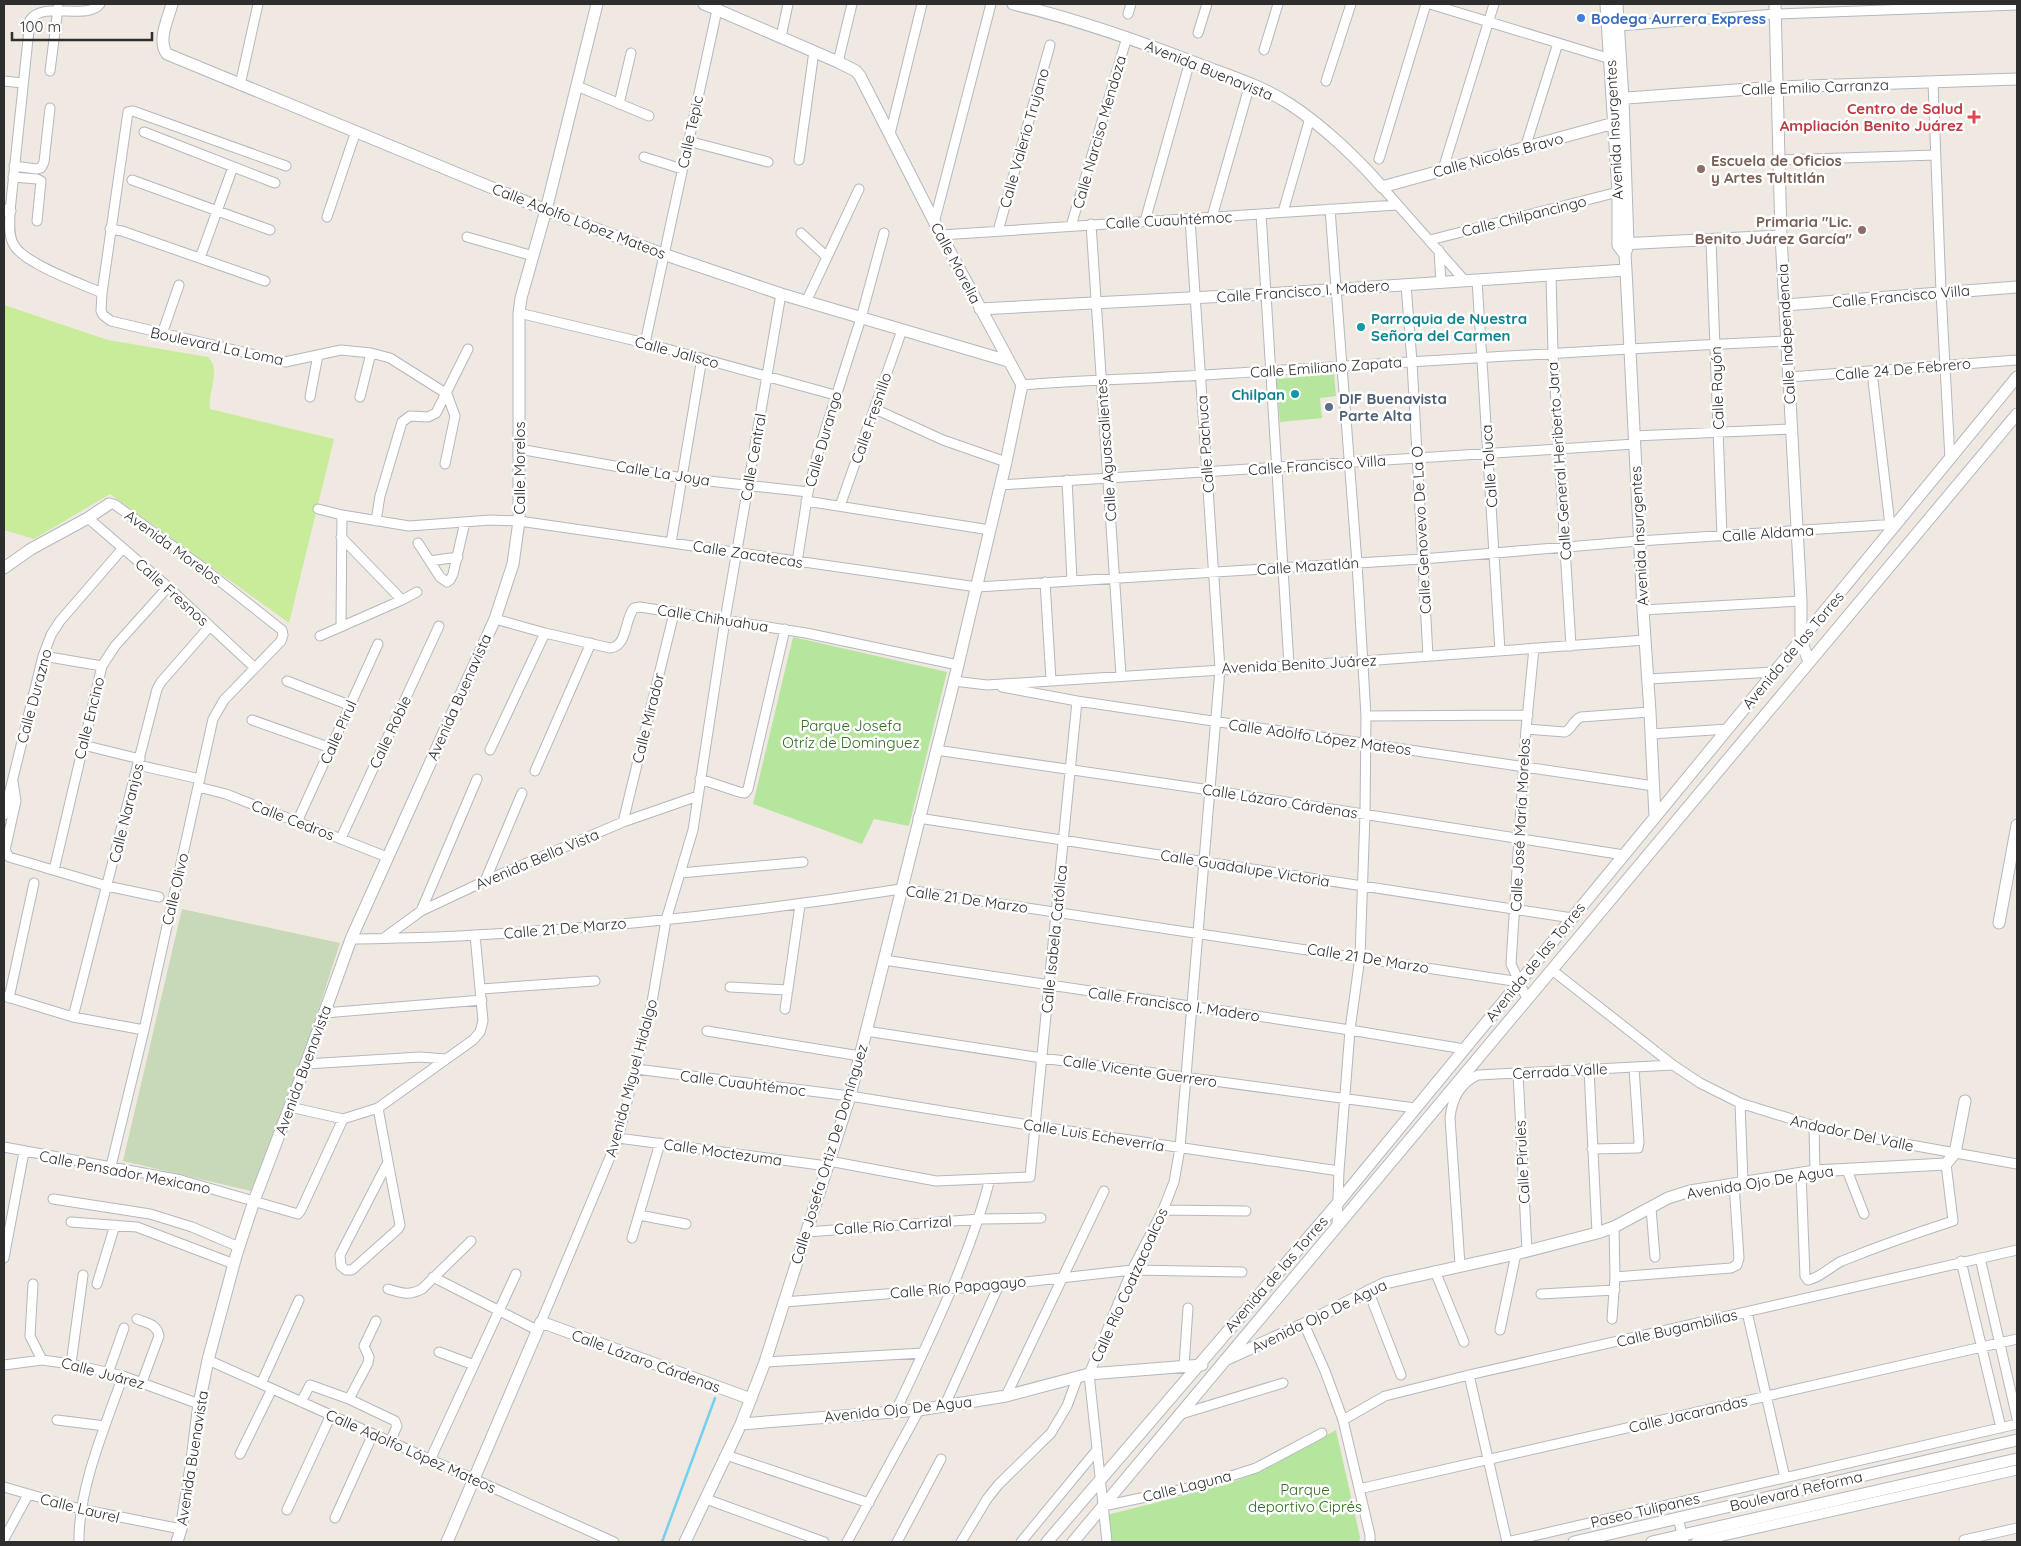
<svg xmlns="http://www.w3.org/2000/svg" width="2021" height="1546" viewBox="0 0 2021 1546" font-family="Quicksand,sans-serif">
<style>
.green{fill:#b6e59e}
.cemetery{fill:#c8d9b8}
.pitch{fill:#c9ec9a}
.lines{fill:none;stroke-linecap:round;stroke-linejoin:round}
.stream{stroke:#75cff0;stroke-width:2.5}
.street-casing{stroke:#b4b7c1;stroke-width:11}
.secondary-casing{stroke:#b4b7c1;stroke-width:13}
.street{stroke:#fff;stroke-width:9}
.secondary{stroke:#fff;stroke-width:11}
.shop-dot{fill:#3f7fe0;stroke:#fff;stroke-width:2}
.health-dot{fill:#e0444e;stroke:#fff;stroke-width:2}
.education-dot{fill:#8d6e63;stroke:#fff;stroke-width:2}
.culture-dot{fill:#0f9aa8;stroke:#fff;stroke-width:2}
.service-dot{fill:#5c6f8a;stroke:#fff;stroke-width:2}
.labels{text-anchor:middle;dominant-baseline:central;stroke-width:5;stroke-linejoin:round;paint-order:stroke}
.shop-label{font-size:15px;font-weight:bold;fill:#366cbe;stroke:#fff;text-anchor:start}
.street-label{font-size:15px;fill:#2e2e2e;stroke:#fff}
.health-label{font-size:15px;font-weight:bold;fill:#be3a42;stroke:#fff;text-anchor:end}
.education-label{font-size:15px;font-weight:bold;fill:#785e54;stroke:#fff;text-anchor:start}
.culture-label{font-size:15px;font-weight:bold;fill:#0d838f;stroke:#fff;text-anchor:start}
.service-label{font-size:15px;font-weight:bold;fill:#4e5e75;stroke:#fff;text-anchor:start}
.park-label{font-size:15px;fill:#2c6e1b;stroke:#fff}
</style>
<rect width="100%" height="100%" fill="#efe9e1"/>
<path class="green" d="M1334,374L1336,396L1320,398L1322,418L1280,422L1276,379Z
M793,637L947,672L909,826L874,819L862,844L753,804Z
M1336,1430L1360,1537L1359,1542H1112L1107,1515L1225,1485L1264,1470Z"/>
<path class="cemetery" d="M182,909L340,943L306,1048L251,1191L123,1161Z"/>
<path class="pitch" d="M4,305L108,340L208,357C222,370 207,393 210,409L334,439L289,623L110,494L34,539L4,530Z"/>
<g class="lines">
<path class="stream" d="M662,1542L715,1398"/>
<g class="street-casing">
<path id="street" d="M100,4C87,21 44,0 30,20L10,211C10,222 8,236 14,245C23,263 82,284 102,293
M1430,4L1614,60
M1128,14L1131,4
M1618,26L1776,14L2017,5
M1198,33L1207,4
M781,37L788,4
M1264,50L1278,4
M838,62L852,4
M50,71L58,8
M4,81L23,83
M1326,81L1351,4
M1933,82L1941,292L1950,459
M240,85L258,4
M577,86L649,116
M619,104L631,53
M144,132L275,183
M890,134L922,4
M688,141L768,162
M1525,148L1558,43
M644,157L682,169
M1379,159L1426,4
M799,160L814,51
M1779,160L1936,155
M14,166L36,169L41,168L44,162L50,108
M286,166L133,111L128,112L102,293L101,311L103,315L111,321L285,362L341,350L371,353L390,358L447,394L455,416L445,464
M1443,169L1494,4
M13,177L37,179L41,181L37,221
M132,180L270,230
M1382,187L1465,281
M1330,209L1357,563L1366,716L1365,814L1360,957L1350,1030L1339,1171L1337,1226
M1283,212L1310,118
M1261,214L1289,665
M327,217L356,131
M1212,217L1250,84
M1145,221L1190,61
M934,223L991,4
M1091,224L1121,676
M1071,226L1127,37
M110,229L122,231L265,281
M998,231L1050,45
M801,233L827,257
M941,235L1397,205
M467,237L533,256
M1430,240L1618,192
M1711,240L1722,536
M1439,250L1441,283
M200,258L233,167
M1551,275L1553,353L1571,646
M1477,280L1500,651
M1406,285L1412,362L1428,656
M806,302L859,189
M519,313L645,343L835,395
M162,334L179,285
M645,343L717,10
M1872,372L1890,525
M1789,377L2017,360
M1022,385C1082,380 1142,379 1202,375C1397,363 1591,350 1786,341
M310,397L318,355
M360,397L371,353
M875,409L943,440L1006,462
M1634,436L1792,429
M519,449L682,478L808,492
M1067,480L1072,580
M1000,485L1635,444
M806,501L990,530
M109,504H114L202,567L282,630L283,635L281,641L224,700L213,719L144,1030L111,1166
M840,506L902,330
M318,509L342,515L409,526L491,520L519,521L977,587L1422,559L1639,541L1897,524
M88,518L168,587L255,668
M376,521L380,496L402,422L410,416L428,417L436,413L468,349
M341,537L402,600
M418,543L440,577L447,582L450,580L453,574L465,522
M671,543L702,358
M430,561L458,557
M797,562L808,492L817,456L861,318L884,233
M1045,582L1051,680
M1643,610L1801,601
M495,619L545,633L610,648C628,646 624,620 634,608L640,607L806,633L958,665
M341,626L342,515
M320,636L402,600L417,592
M43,656L102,666
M1648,679L1774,672
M287,681L349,705
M954,681L987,685L1364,661L1645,640
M1002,687L1077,701L1654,786
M1366,716L1528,715
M252,720L331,748
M1526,729L1565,732C1572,729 1573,720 1581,717L1650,712
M1651,734L1728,729
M83,745L140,759
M490,750L545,633
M936,750L1210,790L1624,855
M138,765L200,779
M535,771L591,643
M700,779L739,792L745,793L748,789L785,629
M13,782L16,801L5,850L9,857L107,886L159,897
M198,787L226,794L387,857
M4,815L43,656L51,635L60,621L123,548
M918,818L1572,918
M297,822L378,644
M623,822L674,613
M341,838L439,626
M54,870L102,666L115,646L168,587
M680,873L803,862
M485,881L522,793
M421,911L477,779
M384,938L421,911L485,881L623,822L698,796
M351,939C393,938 435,938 476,935C619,927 760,911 901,889L1520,982
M884,960L1350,1030L1464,1049
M1552,970L1673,1065L1700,1083L1740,1103L1827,1130L2017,1164
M730,987L788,990
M481,989L595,981
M4,996L73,1017L144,1030
M9,998L34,883
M1527,999L1511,964L1526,729L1534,648
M785,1009L800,905
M324,1013L482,1000
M73,1017L157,689L161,682L210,626
M707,1031L860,1056
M866,1031L1042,1058L1415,1108
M306,1064L420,1057L446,1059
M636,1069L850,1096L1035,1126L1339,1171
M1589,1069L1597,1233
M1518,1073L1527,1251
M1740,1103L1743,1183
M290,1107L343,1119L378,1108L473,1040L480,1032L483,1021L475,935
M378,1108L388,1162L340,1255L341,1266L346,1270H352L398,1229L400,1225L388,1162
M1814,1127L1815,1171
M618,1138L827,1166
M4,1147L181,1180L298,1214L301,1210L343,1119
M1592,1149L1638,1148L1639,1142L1634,1068
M829,1161L936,1181L1030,1177L1077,701
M1847,1170L1864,1214
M1801,1173L1805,1276L1808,1280C1820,1278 1831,1266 1842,1261C1879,1246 1916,1233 1953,1221L1946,1164
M53,1199L150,1214L192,1227L239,1247
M1651,1208L1655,1257
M1163,1210L1246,1211
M639,1215L686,1224
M71,1222L137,1227L234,1264
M807,1232L980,1219L1041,1218
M632,1238L660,1143
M4,1258L24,1152
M1980,1258L2017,1418
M1961,1261L2001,1428
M1460,1265L1450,1118C1452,1099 1460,1083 1478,1075L1673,1065
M1435,1271L1464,1342
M433,1277L537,1330
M1615,1277L1731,1268L1737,1265L1739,1258L1734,1184
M33,1284L30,1336L42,1360
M97,1284L115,1225
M388,1289C401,1293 409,1296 422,1289L471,1241
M1368,1290L1401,1375
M1541,1294L1615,1290
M784,1302L999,1285L1132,1270L1242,1272
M1747,1312L1785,1478
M137,1319C147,1323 157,1324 159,1336L142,1382
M1612,1319L1615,1277L1614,1227
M541,1322L618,1138L652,1002L666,920L693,830L725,620L781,294
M1304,1324L1325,1371L1343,1420L1370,1535V1542
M1500,1330L1516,1254
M439,1352L474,1365
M208,1360L614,1542
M765,1362L923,1353
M71,1364L83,1275
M4,1365L42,1360L71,1364L123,1376L199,1404
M1184,1366L1188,1308
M108,1373L124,1328
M1469,1375L1507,1542L2017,1424
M261,1384L299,1300
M1006,1396L1104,1191
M349,1399L368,1363L369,1357L364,1346L376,1321
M301,1402L310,1385L349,1399L395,1421L397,1426L390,1442
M944,1407L999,1285
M895,1413C930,1337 969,1260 990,1179
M1178,1415L1283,1383
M57,1420L105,1426
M1343,1420L1385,1396L1469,1375L2017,1250
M240,1454L272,1389
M726,1455L869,1503
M430,1460L516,1274
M4,1487L80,1509L181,1529
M1359,1489L2017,1339
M706,1499L824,1542
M1103,1506L1203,1485L1256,1468L1322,1433
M287,1510L331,1415
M335,1518L373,1434
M1678,1518L1684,1542
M4,1539L28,1495
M1964,1540L2017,1528
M79,1542C78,1490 105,1426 123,1376
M847,1542L919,1410
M897,1542L941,1459
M961,1542L987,1499L998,1485L1051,1433L1067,1406L1078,1376
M1021,1542L1096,1451
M1107,1542L1089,1374L1132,1270L1163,1210L1174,1182L1180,1148L1220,669L1190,219
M1696,1542L2017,1470"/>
</g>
<g class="secondary-casing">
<path id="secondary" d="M172,4C168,19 157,41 167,54L546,210L663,254L781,294L1008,361
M1013,4C1077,19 1139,41 1201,65C1230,76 1262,86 1288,103C1321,124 1357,158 1382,187L1614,123
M1606,4L1618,192V245L1625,255
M1617,4L1623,99L1628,244L1625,255L1626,270L1643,610L1650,712L1655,817
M1775,4L1781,236L1801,601V640L1809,662
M1613,99L1777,87L2017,79
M4,210L10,211
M1620,244L1781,236
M1785,305L2017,287
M980,309L1266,294L1626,270
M4,568L31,549L88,518L109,504
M1999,923L2017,825
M1225,1360L1304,1324L1385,1283L1516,1254L1597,1233L1614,1227L1668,1198L1690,1191L1815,1171L1946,1164L1955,1153L1965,1101
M741,1424L919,1410L1006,1396L1089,1374L1202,1365
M177,1542L181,1529L191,1467L199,1404L208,1360L236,1256L254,1201L306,1064L351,939L495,619L513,564L519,521V313L521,298L546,210L597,4
M447,1542L541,1322L751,1399
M685,1542L741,1424L765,1362L850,1096L958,665L1006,462L1022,385L941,235L860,76L856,71L838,62L704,4
M1047,1542L1337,1204L2017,377
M1073,1542L2017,414
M1574,1542L2017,1440
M1652,1542L2017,1459"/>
</g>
<use href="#street" class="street"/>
<use href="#secondary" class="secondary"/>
</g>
<circle class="shop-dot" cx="1581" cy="18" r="5"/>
<path class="health-dot" d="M1971.5 109.5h5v5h5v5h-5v5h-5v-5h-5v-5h5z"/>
<g class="education-dot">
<circle cx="1701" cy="169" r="5"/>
<circle cx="1862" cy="230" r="5"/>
</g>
<g class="culture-dot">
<circle cx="1361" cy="327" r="5"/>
<circle cx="1295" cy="394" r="5"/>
</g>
<circle class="service-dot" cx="1329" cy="407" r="5"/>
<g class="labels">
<g class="shop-label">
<text x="1591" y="18">Bodega Aurrera Express</text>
</g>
<g class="street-label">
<text transform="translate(1209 70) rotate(22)">Avenida Buenavista</text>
<text transform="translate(1815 87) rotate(-2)">Calle Emilio Carranza</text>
<text transform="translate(1614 130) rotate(-93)">Avenida Insurgentes</text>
<text transform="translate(690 132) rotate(-78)">Calle Tepic</text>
<text transform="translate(1099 132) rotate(-74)">Calle Narciso Mendoza</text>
<text transform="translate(1024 138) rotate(-74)">Calle Valerio Trujano</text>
<text transform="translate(1498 155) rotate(-15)">Calle Nicolás Bravo</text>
<text transform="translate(1524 216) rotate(-14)">Calle Chilpancingo</text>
<text transform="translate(1169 220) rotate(-3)">Calle Cuauhtémoc</text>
<text transform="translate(579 221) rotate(21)">Calle Adolfo López Mateos</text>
<text transform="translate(956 263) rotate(62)">Calle Morelia</text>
<text transform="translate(1303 291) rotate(-4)">Calle Francisco I. Madero</text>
<text transform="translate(1901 296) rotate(-5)">Calle Francisco Villa</text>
<text transform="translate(1786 334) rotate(-93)">Calle Independencia</text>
<text transform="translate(217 346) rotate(12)">Boulevard La Loma</text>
<text transform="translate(677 352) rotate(15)">Calle Jalisco</text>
<text transform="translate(1326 367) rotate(-4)">Calle Emiliano Zapata</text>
<text transform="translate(1903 369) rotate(-5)">Calle 24 De Febrero</text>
<text transform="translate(1717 388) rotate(-92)">Calle Rayón</text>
<text transform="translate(871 418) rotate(-71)">Calle Fresnillo</text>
<text transform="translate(823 439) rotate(-74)">Calle Durango</text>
<text transform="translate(1205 444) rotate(-94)">Calle Pachuca</text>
<text transform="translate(1106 450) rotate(-94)">Calle Aguascalientes</text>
<text transform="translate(753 457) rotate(-80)">Calle Central</text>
<text transform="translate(1559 461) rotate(-94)">Calle General Heriberto Jara</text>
<text transform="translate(1317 465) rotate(-4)">Calle Francisco Villa</text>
<text transform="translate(1489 466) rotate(-94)">Calle Toluca</text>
<text transform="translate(519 468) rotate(-90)">Calle Morelos</text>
<text transform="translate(663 473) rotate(9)">Calle La Joya</text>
<text transform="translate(1421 530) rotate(-93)">Calle Genovevo De La O</text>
<text transform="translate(1768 533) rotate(-4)">Calle Aldama</text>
<text transform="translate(1639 536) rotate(-93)">Avenida Insurgentes</text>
<text transform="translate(173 547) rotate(36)">Avenida Morelos</text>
<text transform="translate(748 554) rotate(9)">Calle Zacatecas</text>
<text transform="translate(1308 566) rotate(-4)">Calle Mazatlán</text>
<text transform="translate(172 592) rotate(42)">Calle Fresnos</text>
<text transform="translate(713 618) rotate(9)">Calle Chihuahua</text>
<text transform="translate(1793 650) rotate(-50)">Avenida de las Torres</text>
<text transform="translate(1299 664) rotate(-3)">Avenida Benito Juárez</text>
<text transform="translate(34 696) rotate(-75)">Calle Durazno</text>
<text transform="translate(459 697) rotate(-66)">Avenida Buenavista</text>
<text transform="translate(89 718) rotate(-76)">Calle Encino</text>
<text transform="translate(648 718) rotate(-76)">Calle Mirador</text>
<text transform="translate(338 732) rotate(-66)">Calle Pirul</text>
<text transform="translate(390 732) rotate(-65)">Calle Roble</text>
<text transform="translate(1320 737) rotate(8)">Calle Adolfo López Mateos</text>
<text transform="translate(1280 801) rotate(9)">Calle Lázaro Cárdenas</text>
<text transform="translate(126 813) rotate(-76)">Calle Naranjos</text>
<text transform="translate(293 820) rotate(21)">Calle Cedros</text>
<text transform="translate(1520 825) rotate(-87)">Calle José María Morelos</text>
<text transform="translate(537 859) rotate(-23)">Avenida Bella Vista</text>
<text transform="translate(1245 868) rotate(9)">Calle Guadalupe Victoria</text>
<text transform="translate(175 889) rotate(-77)">Calle Olivo</text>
<text transform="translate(967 899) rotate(8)">Calle 21 De Marzo</text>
<text transform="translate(565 928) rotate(-5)">Calle 21 De Marzo</text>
<text transform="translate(1054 939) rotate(-84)">Calle Isabela Católica</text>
<text transform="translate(1368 958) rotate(9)">Calle 21 De Marzo</text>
<text transform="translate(1535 962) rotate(-51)">Avenida de las Torres</text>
<text transform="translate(1174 1004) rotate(8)">Calle Francisco I. Madero</text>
<text transform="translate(303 1070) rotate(-70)">Avenida Buenavista</text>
<text transform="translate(1140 1071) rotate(8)">Calle Vicente Guerrero</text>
<text transform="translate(1560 1071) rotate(-3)">Cerrada Valle</text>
<text transform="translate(631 1078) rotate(-75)">Avenida Miguel Hidalgo</text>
<text transform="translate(743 1083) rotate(7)">Calle Cuauhtémoc</text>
<text transform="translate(1852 1133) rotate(12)">Andador Del Valle</text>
<text transform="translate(1094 1135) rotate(9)">Calle Luis Echeverría</text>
<text transform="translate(723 1152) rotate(8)">Calle Moctezuma</text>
<text transform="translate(829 1154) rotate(-73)">Calle Josefa Ortiz De Domínguez</text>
<text transform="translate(1522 1162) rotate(-93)">Calle Pirules</text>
<text transform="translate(125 1172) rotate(11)">Calle Pensador Mexicano</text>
<text transform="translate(1760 1182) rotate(-9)">Avenida Ojo De Agua</text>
<text transform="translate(893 1225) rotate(-4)">Calle Río Carrizal</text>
<text transform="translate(1276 1274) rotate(-49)">Avenida de las Torres</text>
<text transform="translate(1129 1285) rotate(-66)">Calle Río Coatzacoalcos</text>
<text transform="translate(958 1287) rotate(-5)">Calle Río Papagayo</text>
<text transform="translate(1319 1316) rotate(-26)">Avenida Ojo De Agua</text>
<text transform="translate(1677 1328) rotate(-13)">Calle Bugambilias</text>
<text transform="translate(646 1361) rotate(20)">Calle Lázaro Cárdenas</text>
<text transform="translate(103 1373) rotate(15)">Calle Juárez</text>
<text transform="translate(898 1409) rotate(-6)">Avenida Ojo De Agua</text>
<text transform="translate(1688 1414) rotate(-13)">Calle Jacarandas</text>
<text transform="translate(411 1451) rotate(24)">Calle Adolfo López Mateos</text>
<text transform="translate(192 1458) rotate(-81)">Avenida Buenavista</text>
<text transform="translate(1187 1486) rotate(-14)">Calle Laguna</text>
<text transform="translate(1796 1491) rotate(-13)">Boulevard Reforma</text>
<text transform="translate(80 1508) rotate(14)">Calle Laurel</text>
<text transform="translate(1645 1510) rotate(-13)">Paseo Tulipanes</text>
</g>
<g class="health-label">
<text x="1963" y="108">Centro de Salud<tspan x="1963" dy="17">Ampliación Benito Juárez</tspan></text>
</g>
<g class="education-label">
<text x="1711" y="160">Escuela de Oficios<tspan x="1711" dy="17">y Artes Tultitlán</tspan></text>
<text x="1852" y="221" text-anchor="end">Primaria "Lic.<tspan x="1852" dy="17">Benito Juárez García"</tspan></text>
</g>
<g class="culture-label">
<text x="1371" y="318">Parroquia de Nuestra<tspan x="1371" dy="17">Señora del Carmen</tspan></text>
<text x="1285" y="394" text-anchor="end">Chilpan</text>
</g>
<g class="service-label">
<text x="1339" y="398">DIF Buenavista<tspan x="1339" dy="17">Parte Alta</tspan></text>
</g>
<g class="park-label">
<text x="851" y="725">Parque Josefa<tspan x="851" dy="17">Otríz de Dominguez</tspan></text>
<text x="1305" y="1489">Parque<tspan x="1305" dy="17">deportivo Ciprés</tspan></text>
</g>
</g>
<rect width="2021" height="1546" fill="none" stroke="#2e2e2e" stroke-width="10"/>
<path d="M12 32v8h140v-8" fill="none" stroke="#2e2e2e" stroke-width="2.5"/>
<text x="20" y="32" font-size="15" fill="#2e2e2e" stroke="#ffffff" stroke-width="4" paint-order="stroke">100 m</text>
</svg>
